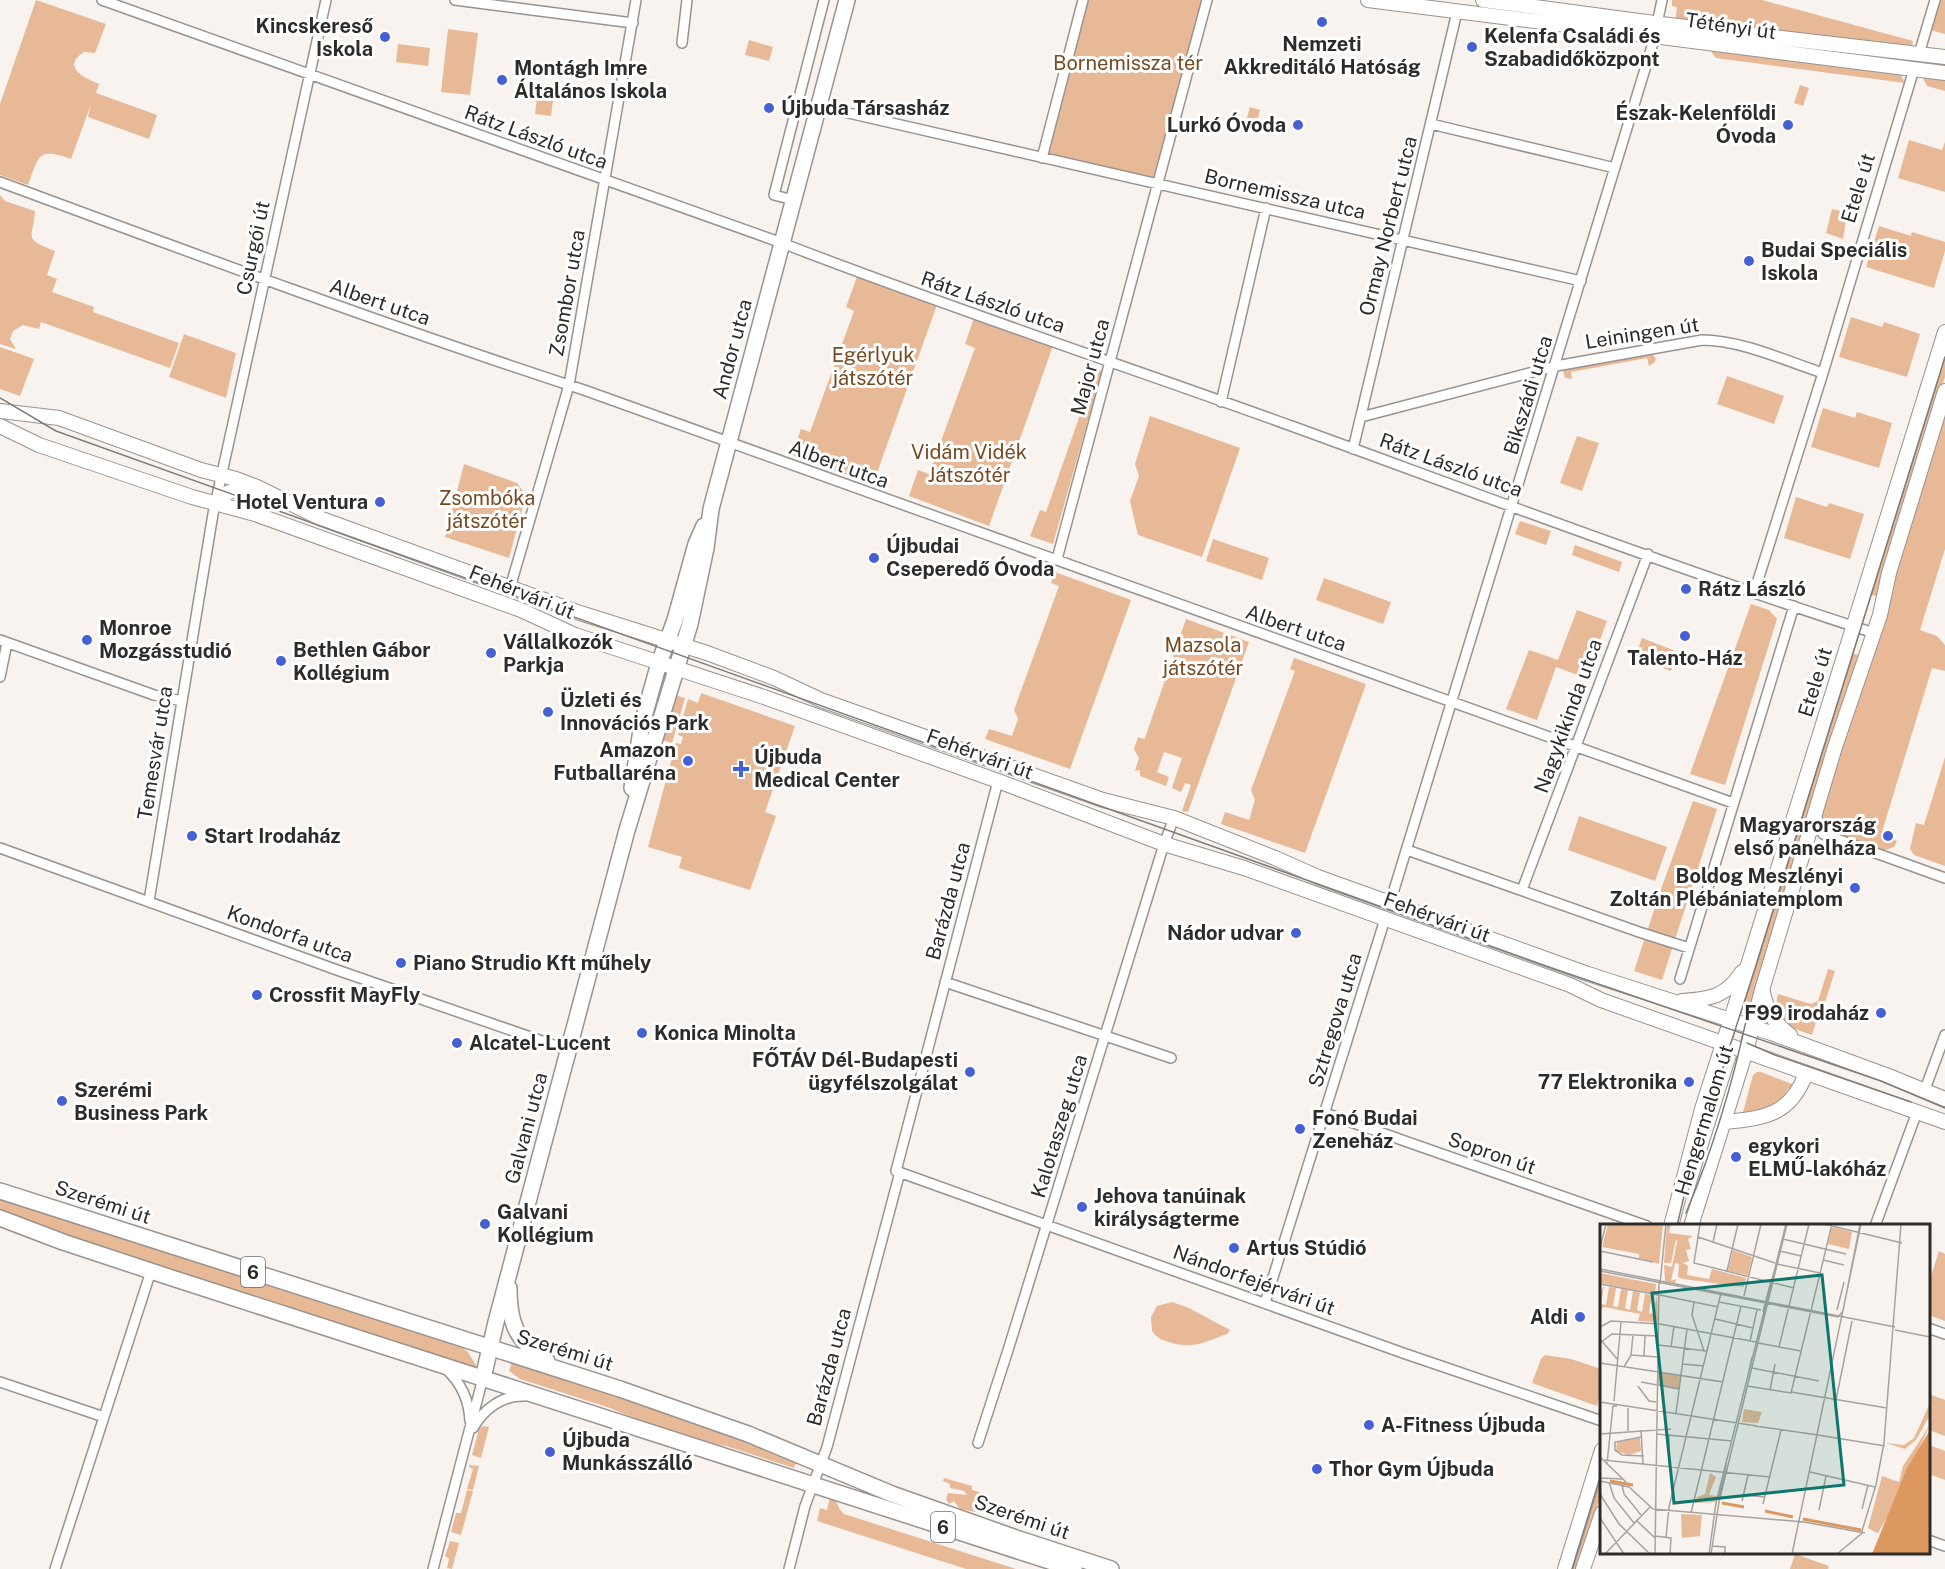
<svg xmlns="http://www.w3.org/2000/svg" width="1945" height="1569" viewBox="0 0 1945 1569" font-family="'Public Sans',sans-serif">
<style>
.green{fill:#e7b996}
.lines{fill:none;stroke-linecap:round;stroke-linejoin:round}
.street-casing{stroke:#999390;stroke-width:12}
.secondary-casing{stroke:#999390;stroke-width:16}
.primary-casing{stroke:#999390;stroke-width:18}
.street{stroke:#fff;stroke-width:9}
.secondary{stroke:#fff;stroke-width:14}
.primary{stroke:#fff;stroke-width:15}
.tram{stroke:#807d79;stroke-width:1.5}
.poi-dot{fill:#4460d3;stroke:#fff;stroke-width:2}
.labels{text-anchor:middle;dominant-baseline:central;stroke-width:6;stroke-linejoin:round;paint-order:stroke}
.shield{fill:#fff;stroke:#6d6b6a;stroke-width:1.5}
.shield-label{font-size:18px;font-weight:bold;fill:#2e2c2a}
.poi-label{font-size:20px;font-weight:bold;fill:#2e2c2a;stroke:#fff;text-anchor:start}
.street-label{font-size:20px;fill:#2e2c2a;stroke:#fff}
.park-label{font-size:20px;fill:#794a21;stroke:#fff}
.inset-river{fill:none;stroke:#dd9860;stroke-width:3}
.inset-road{fill:none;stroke:#a7a3a0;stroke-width:1.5}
.view{fill:#0f766e;fill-opacity:0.15;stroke:#0f766e;stroke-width:3}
.inset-edge{fill:none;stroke:#2e2c2a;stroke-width:3}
</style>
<rect width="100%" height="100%" fill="#f8f3ee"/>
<path class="green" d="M36,0L106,24L95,53L84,52C61,67 84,78 99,84L96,93L157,115L149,139L88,117L91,104L71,159C38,147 39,155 28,185L0,175V104Z
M1083,0H1207L1157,184L1042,158Z
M1672,0H1762L1913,41L1912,46L1908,48L1682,19L1675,22L1677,7L1672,6Z
M1940,0H1945V34L1931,30Z
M448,29L478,33L470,95L441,92Z
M1674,30L1945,63V67L1674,33Z
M749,40L773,47L769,61L745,55Z
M398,44L430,48L428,66L396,62Z
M1709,49L1900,73L1905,83L1716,58Z
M1922,76L1945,78V91L1927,86Z
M1800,85L1809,88L1803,106L1794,103Z
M538,91L554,93L551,116L535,114Z
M1250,107L1260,110L1256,127L1245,125Z
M1909,140L1942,150L1945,142V192L1898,178Z
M0,195L5,201L35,211C33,239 22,238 55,251L47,275L57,279L52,292L94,307L93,312L179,343L170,368L41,322L39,329L23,325L13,331L10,339L16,349L0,344Z
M1832,209L1850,213L1848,221H1846L1843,239L1826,233Z
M1879,226L1911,236L1912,232L1945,242V251L1934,288L1866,267Z
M858,274L938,302L873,484L792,455L801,429L810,432L854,311L846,307Z
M975,315L1054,343L989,526L909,496L918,470L929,474L975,348L965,344Z
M1851,317L1882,327L1884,322L1920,334L1907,377L1839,357Z
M184,334L236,353L226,398L169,377Z
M0,347L34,359L20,396L0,389Z
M1652,353L1656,359L1654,363L1649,366L1647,358L1571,372L1572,379L1565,378L1563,371L1565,368Z
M1945,353V377L1942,386L1877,596L1871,595Z
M1089,367L1102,371L1053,544L1030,536L1040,510L1046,512L1088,392L1082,389Z
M1727,376L1784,396L1774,424L1717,404Z
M1945,402V549L1920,630L1937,636L1945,645V671L1932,668L1881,835L1897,841L1894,847L1885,850C1865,843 1825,838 1821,812Z
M1823,408L1855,418L1857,412L1892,423L1879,468L1811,447Z
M1150,416L1240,448L1202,557L1138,535L1130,501L1139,476L1135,464Z
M1577,436L1599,443L1582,491L1560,483Z
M464,464L517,483L526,495L509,558L445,537Z
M1796,497L1827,507L1829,503L1864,514L1850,559L1784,538Z
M1520,521L1551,531L1546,545L1515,534Z
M1213,539L1269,558L1262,580L1206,561Z
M1575,545L1622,562L1619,572L1572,555Z
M1055,572L1131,600L1070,769L985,739L989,729L1012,736L1018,719L1014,710L1059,586L1051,583Z
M1324,578L1391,602L1383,624L1316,600Z
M1751,604L1769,610L1777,619L1725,785L1690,774Z
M1577,610L1607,621L1586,678L1556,667L1537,720L1506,709L1529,650L1558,660Z
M1186,619L1249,642L1188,812L1182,811L1191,785L1185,783L1181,792L1172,788L1182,758L1164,752L1157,772L1169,777L1166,786L1140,776V770L1135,771L1139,758L1134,749L1138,737L1144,739L1145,738Z
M1642,638L1678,652L1671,671L1635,657Z
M1852,653L1858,655L1751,1003L1744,1000Z
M1294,658L1366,684L1305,853L1221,824L1225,812L1249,820L1255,800L1251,790L1295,671L1290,669Z
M701,693L795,726L765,812L776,816L750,890L679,868L682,857L648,847L676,743L681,744L683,737L678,735L688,699L698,703Z
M674,695L685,698L672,743L662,740Z
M1945,757V866L1914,855L1910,849L1916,823L1924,825Z
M1693,801L1717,809L1662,980L1634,971L1660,892Z
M1579,816L1667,847L1655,881L1568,850Z
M1828,969L1835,971L1821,1015L1818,1016L1812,1035C1790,1028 1771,1019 1778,994L1811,1004L1818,1001Z
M1757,1072H1761L1797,1086L1792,1093L1789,1088L1786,1092V1097C1772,1106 1760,1114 1743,1112L1753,1075Z
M0,1199L456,1343L468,1352L478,1369L62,1236L0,1211Z
M1939,1251L1945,1254V1321L1929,1315V1282Z
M1172,1302L1189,1308L1230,1330L1227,1334C1205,1342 1192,1350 1169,1342C1162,1340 1157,1338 1152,1331L1151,1317L1157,1306Z
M1545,1355L1571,1359L1601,1369V1389L1597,1406L1532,1383L1541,1359Z
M512,1362L678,1416L797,1460L794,1468L726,1446L710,1444L664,1431L610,1408L520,1379L509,1371Z
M1929,1394L1945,1400V1436L1929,1430Z
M483,1426L489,1427L481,1458L472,1455L479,1429Z
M1929,1445L1945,1451V1480L1929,1474Z
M469,1465L479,1466L473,1490L467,1489L473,1469L469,1467Z
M1601,1468V1495L1578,1569H1570Z
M944,1478L972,1486V1490C980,1492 986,1493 986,1503L983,1505L982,1513L960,1509L954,1501L949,1504L946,1499L948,1493L967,1495L964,1491L950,1488V1484L943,1481Z
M467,1490L473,1491L461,1535L451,1532L456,1513H461Z
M830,1497L835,1499L840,1510L844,1514L1016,1569H966L817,1521L820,1508L827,1510Z
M450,1541L459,1543L452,1569L447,1568L449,1559L445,1556Z
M1795,1554L1829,1566L1828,1569H1790Z"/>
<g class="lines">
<g class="street-casing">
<path id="street" d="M102,0L782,243C952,309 1126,366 1297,428C1489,498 1680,570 1874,633
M455,0L633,23
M682,43L687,0
M1919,54L1935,0
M818,106L1581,281
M1431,124L1615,168
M1042,158L1083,0
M0,182C194,254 388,326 584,390L1733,803
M793,200L774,195L824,0
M1221,402L1266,208
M1361,417L1556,366L1702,340C1741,340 1786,361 1823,373
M1353,449L1457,12
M1057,559L1207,0
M510,588L569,385L636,0
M1754,593L1823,373L1914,69
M0,640L154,695L182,701
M0,677L7,643
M998,781L896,1171L1403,1353L1602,1421
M1816,815L1823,834L1945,878
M0,848L337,970L568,1050
M1407,850L1639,932L1689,948
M1522,890L1648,554
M149,901L213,514L326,0
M1390,903L1653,43L1662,0
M1680,979L1794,606
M945,982L1171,1058
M1924,1092L1945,1035
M1325,1113L1647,1226
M1875,1226L1917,1112
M1265,1303L1385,919
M1928,1328L1945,1334
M447,1370C462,1384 469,1400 470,1421
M0,1382L104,1417
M473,1428C484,1409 502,1395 525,1396
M978,1443L1009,1347L1164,844L1174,818
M1928,1540L1945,1546
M55,1569L151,1271
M433,1569L483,1378
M789,1569L805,1506L827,1447L900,1172"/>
</g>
<g class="secondary-casing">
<path id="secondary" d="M1368,0L1945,73
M1483,0L1669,25L1945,57
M0,411L59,418L201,470L236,479L257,487L322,519L580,613L707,653L774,678L821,700L1103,800L1174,818L1275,858L1318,877L1588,974L1771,1033L1886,1075L1945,1099
M0,426L39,445L192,497L255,514L521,610L575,635L764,697L998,781L1164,844L1244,868L1570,985L1601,1000L1945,1122
M215,504C225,492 236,486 252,491
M1763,992C1767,1012 1774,1023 1790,1035
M1682,1001C1710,999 1726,997 1742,972
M1725,1122C1765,1118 1791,1115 1806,1073
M1671,1226L1702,1109L1739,994L1945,332
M1691,1226L1746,1051L1762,990L1835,747L1880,615L1889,573L1945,391
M1565,1569L1602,1450
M1583,1569L1602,1513"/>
</g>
<g class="primary-casing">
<path id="primary" d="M632,788L642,724L659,663L675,620L696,544L704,526
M0,1191L620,1389L748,1434L892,1494L1019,1539L1111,1569
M0,1218L63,1242L172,1278L1074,1569
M509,1288C509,1325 517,1341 547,1361
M483,1378L496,1322L627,830L690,624L706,548L711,509L847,0"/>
</g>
<use href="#street" class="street"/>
<use href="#secondary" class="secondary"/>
<use href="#primary" class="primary"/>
<path class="tram" d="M0,398L56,431L1546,966L1881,1081L1945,1108
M1747,1043L1775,1055L1911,1102
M1686,1213C1713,1149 1735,1075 1749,1007
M1677,1226L1692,1162L1755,969L1945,357
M1572,1569L1602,1471"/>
</g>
<g class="poi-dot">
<circle cx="1322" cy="22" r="6"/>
<circle cx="385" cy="37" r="6"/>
<circle cx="1472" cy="47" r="6"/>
<circle cx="502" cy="80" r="6"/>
<circle cx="769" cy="108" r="6"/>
<circle cx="1298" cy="125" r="6"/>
<circle cx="1788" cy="125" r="6"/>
<circle cx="1749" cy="261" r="6"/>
<circle cx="380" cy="502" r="6"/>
<circle cx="874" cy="558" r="6"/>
<circle cx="1686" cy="589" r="6"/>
<circle cx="1685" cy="636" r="6"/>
<circle cx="87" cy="640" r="6"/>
<circle cx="491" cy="653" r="6"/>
<circle cx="281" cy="661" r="6"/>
<circle cx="548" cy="712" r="6"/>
<circle cx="688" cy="761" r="6"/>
<path d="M738 760h6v6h6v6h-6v6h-6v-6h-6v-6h6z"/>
<circle cx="192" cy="836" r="6"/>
<circle cx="1888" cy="836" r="6"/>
<circle cx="1855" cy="888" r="6"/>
<circle cx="1296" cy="933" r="6"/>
<circle cx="401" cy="963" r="6"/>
<circle cx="257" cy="995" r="6"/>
<circle cx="1881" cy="1013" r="6"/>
<circle cx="642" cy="1033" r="6"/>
<circle cx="457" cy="1043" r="6"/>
<circle cx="970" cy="1072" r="6"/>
<circle cx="1689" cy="1082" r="6"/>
<circle cx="62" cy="1101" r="6"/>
<circle cx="1300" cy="1129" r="6"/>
<circle cx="1736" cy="1157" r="6"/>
<circle cx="1082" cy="1207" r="6"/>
<circle cx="485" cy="1224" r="6"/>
<circle cx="1234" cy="1248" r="6"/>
<circle cx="1580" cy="1317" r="6"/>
<circle cx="1369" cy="1425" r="6"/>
<circle cx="550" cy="1452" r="6"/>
<circle cx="1317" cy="1469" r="6"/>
</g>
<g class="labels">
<g class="shield">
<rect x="241" y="1257" width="24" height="30" rx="4.5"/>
<rect x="931" y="1512" width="24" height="30" rx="4.5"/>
</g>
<g class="shield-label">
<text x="253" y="1272">6</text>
<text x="943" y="1527">6</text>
</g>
<g class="poi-label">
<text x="373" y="26" text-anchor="end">Kincskereső<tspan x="373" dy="23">Iskola</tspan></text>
<text x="1484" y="36">Kelenfa Családi és<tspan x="1484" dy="23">Szabadidőközpont</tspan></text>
<text x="1322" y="44" text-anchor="middle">Nemzeti<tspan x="1322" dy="23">Akkreditáló Hatóság</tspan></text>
<text x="514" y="68">Montágh Imre<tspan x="514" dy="23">Általános Iskola</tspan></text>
<text x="781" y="108">Újbuda Társasház</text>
<text x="1776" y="113" text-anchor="end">Észak-Kelenföldi<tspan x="1776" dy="23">Óvoda</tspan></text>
<text x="1286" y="125" text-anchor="end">Lurkó Óvoda</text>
<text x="1761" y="250">Budai Speciális<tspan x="1761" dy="23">Iskola</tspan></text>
<text x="368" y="502" text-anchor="end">Hotel Ventura</text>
<text x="886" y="546">Újbudai<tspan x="886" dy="23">Cseperedő Óvoda</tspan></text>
<text x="1698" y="589">Rátz László</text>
<text x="99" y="628">Monroe<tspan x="99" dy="23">Mozgásstudió</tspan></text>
<text x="503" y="642">Vállalkozók<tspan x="503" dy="23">Parkja</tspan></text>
<text x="293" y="650">Bethlen Gábor<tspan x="293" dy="23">Kollégium</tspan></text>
<text x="1685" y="658" text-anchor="middle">Talento-Ház</text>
<text x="560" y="700">Üzleti és<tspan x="560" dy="23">Innovációs Park</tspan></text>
<text x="676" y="750" text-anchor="end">Amazon<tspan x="676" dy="23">Futballaréna</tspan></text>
<text x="754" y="757">Újbuda<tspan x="754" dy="23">Medical Center</tspan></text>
<text x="1876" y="825" text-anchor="end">Magyarország<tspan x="1876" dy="23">első panelháza</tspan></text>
<text x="204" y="836">Start Irodaház</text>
<text x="1843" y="876" text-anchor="end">Boldog Meszlényi<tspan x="1843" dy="23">Zoltán Plébániatemplom</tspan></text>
<text x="1284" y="933" text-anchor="end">Nádor udvar</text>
<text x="413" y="963">Piano Strudio Kft műhely</text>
<text x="269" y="995">Crossfit MayFly</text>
<text x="1869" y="1013" text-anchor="end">F99 irodaház</text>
<text x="654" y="1033">Konica Minolta</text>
<text x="469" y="1043">Alcatel-Lucent</text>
<text x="958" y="1060" text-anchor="end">FŐTÁV Dél-Budapesti<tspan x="958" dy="23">ügyfélszolgálat</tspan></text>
<text x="1677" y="1082" text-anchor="end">77 Elektronika</text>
<text x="74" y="1090">Szerémi<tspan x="74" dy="23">Business Park</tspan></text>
<text x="1312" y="1118">Fonó Budai<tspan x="1312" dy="23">Zeneház</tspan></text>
<text x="1748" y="1146">egykori<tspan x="1748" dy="23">ELMŰ-lakóház</tspan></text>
<text x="1094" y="1196">Jehova tanúinak<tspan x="1094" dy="23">királyságterme</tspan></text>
<text x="497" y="1212">Galvani<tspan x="497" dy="23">Kollégium</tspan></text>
<text x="1246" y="1248">Artus Stúdió</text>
<text x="1568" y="1317" text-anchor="end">Aldi</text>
<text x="1381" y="1425">A-Fitness Újbuda</text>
<text x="562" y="1440">Újbuda<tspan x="562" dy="23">Munkásszálló</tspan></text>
<text x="1329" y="1469">Thor Gym Újbuda</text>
</g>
<g class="street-label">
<text transform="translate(1731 26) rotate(8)">Tétényi út</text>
<text transform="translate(536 137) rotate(20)">Rátz László utca</text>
<text transform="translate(1858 188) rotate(-73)">Etele út</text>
<text transform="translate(1285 194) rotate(13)">Bornemissza utca</text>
<text transform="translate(1388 226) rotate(-76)">Ormay Norbert utca</text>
<text transform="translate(253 248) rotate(-78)">Csurgói út</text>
<text transform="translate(567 293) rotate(-80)">Zsombor utca</text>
<text transform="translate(380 302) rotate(19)">Albert utca</text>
<text transform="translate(993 302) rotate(19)">Rátz László utca</text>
<text transform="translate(1642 333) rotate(-9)">Leiningen út</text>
<text transform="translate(732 349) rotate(-75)">Andor utca</text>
<text transform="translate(1090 367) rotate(-75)">Major utca</text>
<text transform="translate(1528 395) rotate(-73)">Bikszádi utca</text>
<text transform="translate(839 464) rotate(20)">Albert utca</text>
<text transform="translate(1451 465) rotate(20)">Rátz László utca</text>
<text transform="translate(522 592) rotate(22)">Fehérvári út</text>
<text transform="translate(1296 628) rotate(19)">Albert utca</text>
<text transform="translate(1815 682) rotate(-73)">Etele út</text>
<text transform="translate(1568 716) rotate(-70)">Nagykikinda utca</text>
<text transform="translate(155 753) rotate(-81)">Temesvár utca</text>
<text transform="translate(980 754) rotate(20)">Fehérvári út</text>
<text transform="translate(948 901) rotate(-75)">Barázda utca</text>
<text transform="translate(1437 917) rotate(20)">Fehérvári út</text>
<text transform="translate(290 934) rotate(20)">Kondorfa utca</text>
<text transform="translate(1335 1020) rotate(-73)">Sztregova utca</text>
<text transform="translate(1704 1120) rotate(-73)">Hengermalom út</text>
<text transform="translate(1059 1126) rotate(-73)">Kalotaszeg utca</text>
<text transform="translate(526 1128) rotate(-75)">Galvani utca</text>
<text transform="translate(1492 1153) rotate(19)">Sopron út</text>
<text transform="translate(103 1202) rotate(18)">Szerémi út</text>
<text transform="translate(1254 1280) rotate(20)">Nándorfejérvári út</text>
<text transform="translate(565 1350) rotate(17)">Szerémi út</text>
<text transform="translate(829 1367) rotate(-75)">Barázda utca</text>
<text transform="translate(1022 1517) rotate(19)">Szerémi út</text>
</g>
<g class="park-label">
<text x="1128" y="63">Bornemissza tér</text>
<text x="873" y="355">Egérlyuk<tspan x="873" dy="23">játszótér</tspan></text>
<text x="969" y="452">Vidám Vidék<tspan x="969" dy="23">Játszótér</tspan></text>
<text x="487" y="498">Zsombóka<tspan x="487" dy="23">játszótér</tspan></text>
<text x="1203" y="645">Mazsola<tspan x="1203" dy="23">játszótér</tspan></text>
</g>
</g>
<g transform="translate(1600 1224)">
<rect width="330" height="330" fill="#f8f3ee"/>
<path d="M8,0H63L59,40L39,34V30L2,23ZM67,0H71L69,9L93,12L88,15L91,25L86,26L89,37L83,39L88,42L87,51L109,55L112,45L146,54L144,63L83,55L78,53L79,40L75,39L71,57L76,55L75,59L65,57L64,41L72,43L77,18L76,15L71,39H64ZM232,3L252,8L249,25L228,20ZM133,26L152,33L148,51L128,47ZM0,49L56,60L55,70L0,59ZM4,62L1,80L6,81L9,63L16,64L13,82L18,83L21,65L28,66L25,84L30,86L33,67L40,69L37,86L42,88L45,70L52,71L49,89L53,90L57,72L58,98L38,97L40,90L4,83L0,86V68ZM58,148L81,152L79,165L58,161ZM330,179V191L316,216L305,225L286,219L304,221L314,214ZM144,185L162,188L158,199L142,198ZM330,201L288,292L278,309L275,308L268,304L282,252L299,258L303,242ZM40,214L41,227L29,231L16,227L17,218ZM110,249L116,253L109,271L117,272L115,278L95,279L97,273L105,270ZM81,290L102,291L100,312L82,314Z" fill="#e7b996"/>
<path d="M330,206V330H272L307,244Z" fill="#dd9860"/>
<path class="inset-river" d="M10,257L33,261M122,279L144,283M165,287L193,293M203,295L261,306"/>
<path class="inset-road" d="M100,0L94,39L194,64M224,0L302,19M98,13L175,39M183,15L246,30M113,18L117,0M0,24L6,0M0,27L53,38M180,27L201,32M223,36L244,41M177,40L220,49M0,45L295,103M0,47L238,93L243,87L260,0M127,47L138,0M0,60L58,71M60,60L66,0M60,71L118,83M144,72L161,0M94,78L92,91L104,127M119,78L161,86M237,86L244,58M163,88L171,57M115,95L153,104M0,103L11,97L60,100L156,118M295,106L330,113M0,115L18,136M150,117L157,86M0,119L12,110L59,112M158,119L201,127M59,121L106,127M71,123L74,102M179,123L209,0M31,131L33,111M44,132L45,112M0,139L123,158M82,140L104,142M24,143L31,131L58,133M152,144L219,157M148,152L152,133M41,158L79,165M38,162L49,177L56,178M147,162L191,169L232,0M170,166L175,140M191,168L287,184M236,176L252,97M14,177L21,98M0,178L157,202M76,189L87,105M155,202L218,211M41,206L43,241M28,207V184M0,210L71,205M56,210L132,217M218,211L285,222M41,213L15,218V226L22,231L44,232M0,233L26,258M3,236L170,253M7,240L13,182H17M69,244V210M210,248L275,263M0,254L23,255M0,257L29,263L53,285L204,298L265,309M9,258L14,274L34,299M22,261L24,270L41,291M0,270L19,300L50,330M144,271L165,273M119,274L126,241M142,277L148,251M163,280L181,206M262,285L268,261M219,286L226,252M91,289L141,82M0,294L24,330M36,296L55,314M55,312L71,314L70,330M66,314L69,283L121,69M112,322L125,323V330M5,330L50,283M55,330L59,59M109,330L116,279L186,0M111,330L119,278L187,0M192,330L261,0M237,330L261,310L276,261L284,219L301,0"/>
<path class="view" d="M222,51L244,261L74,279L52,69Z"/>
<rect width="330" height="330" class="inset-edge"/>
</g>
</svg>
